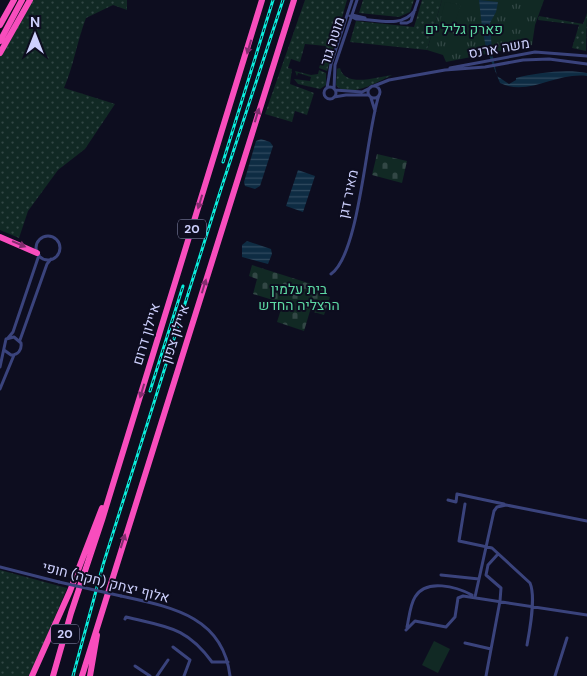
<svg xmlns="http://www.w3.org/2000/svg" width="587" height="676" viewBox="0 0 587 676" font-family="'DM Sans',Heebo,sans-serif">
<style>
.grass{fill:url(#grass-dots)}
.cemetery{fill:url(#cemetery-stones)}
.park{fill:url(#park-tufts)}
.pitch{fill:#112924}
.water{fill:url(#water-rules)}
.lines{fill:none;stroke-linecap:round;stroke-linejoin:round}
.street{stroke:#3a437c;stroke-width:3}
.highway{stroke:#f84dbd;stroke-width:6}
.rail-casing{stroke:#09eedc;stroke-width:3}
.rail{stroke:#0d0d1f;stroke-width:1;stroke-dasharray:4;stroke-linecap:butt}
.street-bridge{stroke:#3a437c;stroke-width:3}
.oneway{fill:#822d6e}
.labels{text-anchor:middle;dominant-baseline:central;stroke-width:4;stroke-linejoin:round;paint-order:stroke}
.shield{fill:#0d0d1f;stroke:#9396ba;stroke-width:1}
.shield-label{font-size:12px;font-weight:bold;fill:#cdd0fd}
.park-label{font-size:14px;fill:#5ddaa4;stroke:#0d0d1f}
.street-label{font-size:14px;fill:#cdd0fd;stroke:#0d0d1f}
</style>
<defs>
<pattern id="grass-dots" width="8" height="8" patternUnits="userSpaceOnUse" patternTransform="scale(1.25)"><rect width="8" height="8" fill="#112924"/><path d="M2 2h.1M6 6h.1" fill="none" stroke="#324745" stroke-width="1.8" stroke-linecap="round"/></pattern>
<pattern id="cemetery-stones" width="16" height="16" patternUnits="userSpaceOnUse" patternTransform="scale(1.25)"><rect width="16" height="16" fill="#112924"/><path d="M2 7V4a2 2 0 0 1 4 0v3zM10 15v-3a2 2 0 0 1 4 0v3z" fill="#324745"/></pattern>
<pattern id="park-tufts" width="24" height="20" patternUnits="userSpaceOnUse" patternTransform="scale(1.25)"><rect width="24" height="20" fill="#112924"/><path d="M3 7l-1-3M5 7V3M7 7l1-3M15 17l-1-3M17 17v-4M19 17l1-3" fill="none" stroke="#324745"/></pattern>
<pattern id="water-rules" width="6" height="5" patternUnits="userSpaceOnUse" patternTransform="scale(1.25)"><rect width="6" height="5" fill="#0e2c43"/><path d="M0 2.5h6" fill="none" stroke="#304a5f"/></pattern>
</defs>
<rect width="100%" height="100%" fill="#0d0d1f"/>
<path class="grass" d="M33,0H127V10L113,5L86,18C77,41 74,65 64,88L115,104L85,149L58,170L28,211L19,238L0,230V57Z
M305,0H347L327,71L319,68L326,46L305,44L300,62L291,59L288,68L292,69L290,84L314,93L307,115L295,111L292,122L265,114Z
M363,0H414L410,12L399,17L359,13Z
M422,0H442L427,50L350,42L356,21L414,27Z
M587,13L586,51L572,48L579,25L538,20L539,16L583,24Z
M340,68C345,88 377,77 392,75C380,81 347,100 336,85L337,69Z
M319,70L326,73V85L320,89L298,84L294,79L310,81L311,77L298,73L297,76L295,71L311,75L318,74Z
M0,570L67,588L30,676H0Z"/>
<path class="cemetery" d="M377,154L407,161L402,183L372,175Z
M252,265L327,289L324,295L330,297L324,315L310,311L304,331L277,322L283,303L253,294L257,279L249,276Z"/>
<path class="park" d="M442,0H544L535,25L532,45L446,62L443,55L427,50Z"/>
<path class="pitch" d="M445,2L461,5L455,22H440Z
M434,641L450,649L438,673L422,665Z"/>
<path class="water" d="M479,0L498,2L496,12L490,23L492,52L497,76L509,84L516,80V78C537,73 565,69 587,73V76C556,72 528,97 500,83L486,48L482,27Z
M261,139L270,142L273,146L260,186L255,189L245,186L244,182L256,141Z
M298,170L315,176L303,212L286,206Z
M247,241L271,249L272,254L268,264L242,257V245Z"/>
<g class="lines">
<path class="street" d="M352,15L365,18
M350,16L356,19C376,19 402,29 415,10
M401,23H407L411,21L418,0
M450,68L535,52L587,56
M374,86L389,80L445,70L485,67L523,60L549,59L587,64
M368 92a6 6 0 1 1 12 0a6 6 0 1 1-12 0Z
M324 93a6 6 0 1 1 12 0a6 6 0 1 1-12 0Z
M327,88L331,64L352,0
M334,89L335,65L357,0
M335,90L362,92L370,88
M334,97L346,95H369
M371,98L375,111
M36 248a12 12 0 1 1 24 0a12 12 0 1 1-24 0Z
M331,274C360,254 366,132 379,95
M8,338L13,332L39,255
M20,340L47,264L51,259
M0,367L6,339L14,337L21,343C22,350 18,355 11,355L4,350
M0,389L14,355
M448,500L456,502L457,494L504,504
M465,504L459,541L492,548L530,583C536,597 530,629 527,645
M0,567L59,582
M441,575L479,579
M121,596C171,607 223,616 230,676
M475,597L494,511L497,507L506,505L587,521
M125,619L126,617C166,627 186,626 212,662H228
M407,627C409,618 410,605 415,597C426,578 457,587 472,595
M406,630L415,621L446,627L455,617L458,598L463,596L587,615
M465,643L491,649
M173,647L190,660L184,676
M135,666L150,676
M157,676L168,660
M486,676L500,601L501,588L486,575L488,565L498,554
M555,676L567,638"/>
<path class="highway" d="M0,25L14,0
M0,41L22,0
M0,53L30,0
M0,237L37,253
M32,676L70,591L102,508
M53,676L71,613L102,520L262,0
M82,676L294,0
M90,676L97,635"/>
<g class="rail-casing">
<path id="rail" d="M223,162L273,0
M150,391L183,286
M73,676L103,565L221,189L283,0"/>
</g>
<use href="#rail" class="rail"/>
<path class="street-bridge" d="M59,582L121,596"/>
</g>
<defs><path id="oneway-solid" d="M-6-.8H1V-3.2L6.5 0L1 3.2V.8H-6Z" transform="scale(1.25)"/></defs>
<g class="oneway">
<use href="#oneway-solid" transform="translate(249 47) rotate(107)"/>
<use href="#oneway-solid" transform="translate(257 115) rotate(-73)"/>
<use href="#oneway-solid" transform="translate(200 202) rotate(107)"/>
<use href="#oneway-solid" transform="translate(19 244) rotate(23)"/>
<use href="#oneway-solid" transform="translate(204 286) rotate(-73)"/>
<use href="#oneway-solid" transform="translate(142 391) rotate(107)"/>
<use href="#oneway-solid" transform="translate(123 541) rotate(-72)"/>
</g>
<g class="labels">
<g class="shield">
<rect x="178" y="219.5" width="28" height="19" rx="4"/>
<rect x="51" y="624.5" width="28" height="19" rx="4"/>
</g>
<g class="shield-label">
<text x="192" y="229">20</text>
<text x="65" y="634">20</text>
</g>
<g class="park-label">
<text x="464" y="29">פארק גליל ים</text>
<text x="299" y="289">בית עלמין<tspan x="299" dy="16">הרצליה החדש</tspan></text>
</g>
<g class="street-label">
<text transform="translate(332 41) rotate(-72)">מוטה גור</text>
<text transform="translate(499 48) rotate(-10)">משה ארנס</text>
<text transform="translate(348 194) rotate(-78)">מאיר דגן</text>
<text transform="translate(146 334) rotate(-73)">איילון דרום</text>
<text transform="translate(175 334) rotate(-72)">איילון צפון</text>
<text transform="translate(106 582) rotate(14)">אלוף יצחק (חקה) חופי</text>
</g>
</g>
<g transform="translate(35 35)" stroke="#0d0d1f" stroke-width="4" paint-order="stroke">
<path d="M0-4L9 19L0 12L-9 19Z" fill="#cdd0fd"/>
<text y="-8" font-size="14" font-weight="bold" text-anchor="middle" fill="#cdd0fd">N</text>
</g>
</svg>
